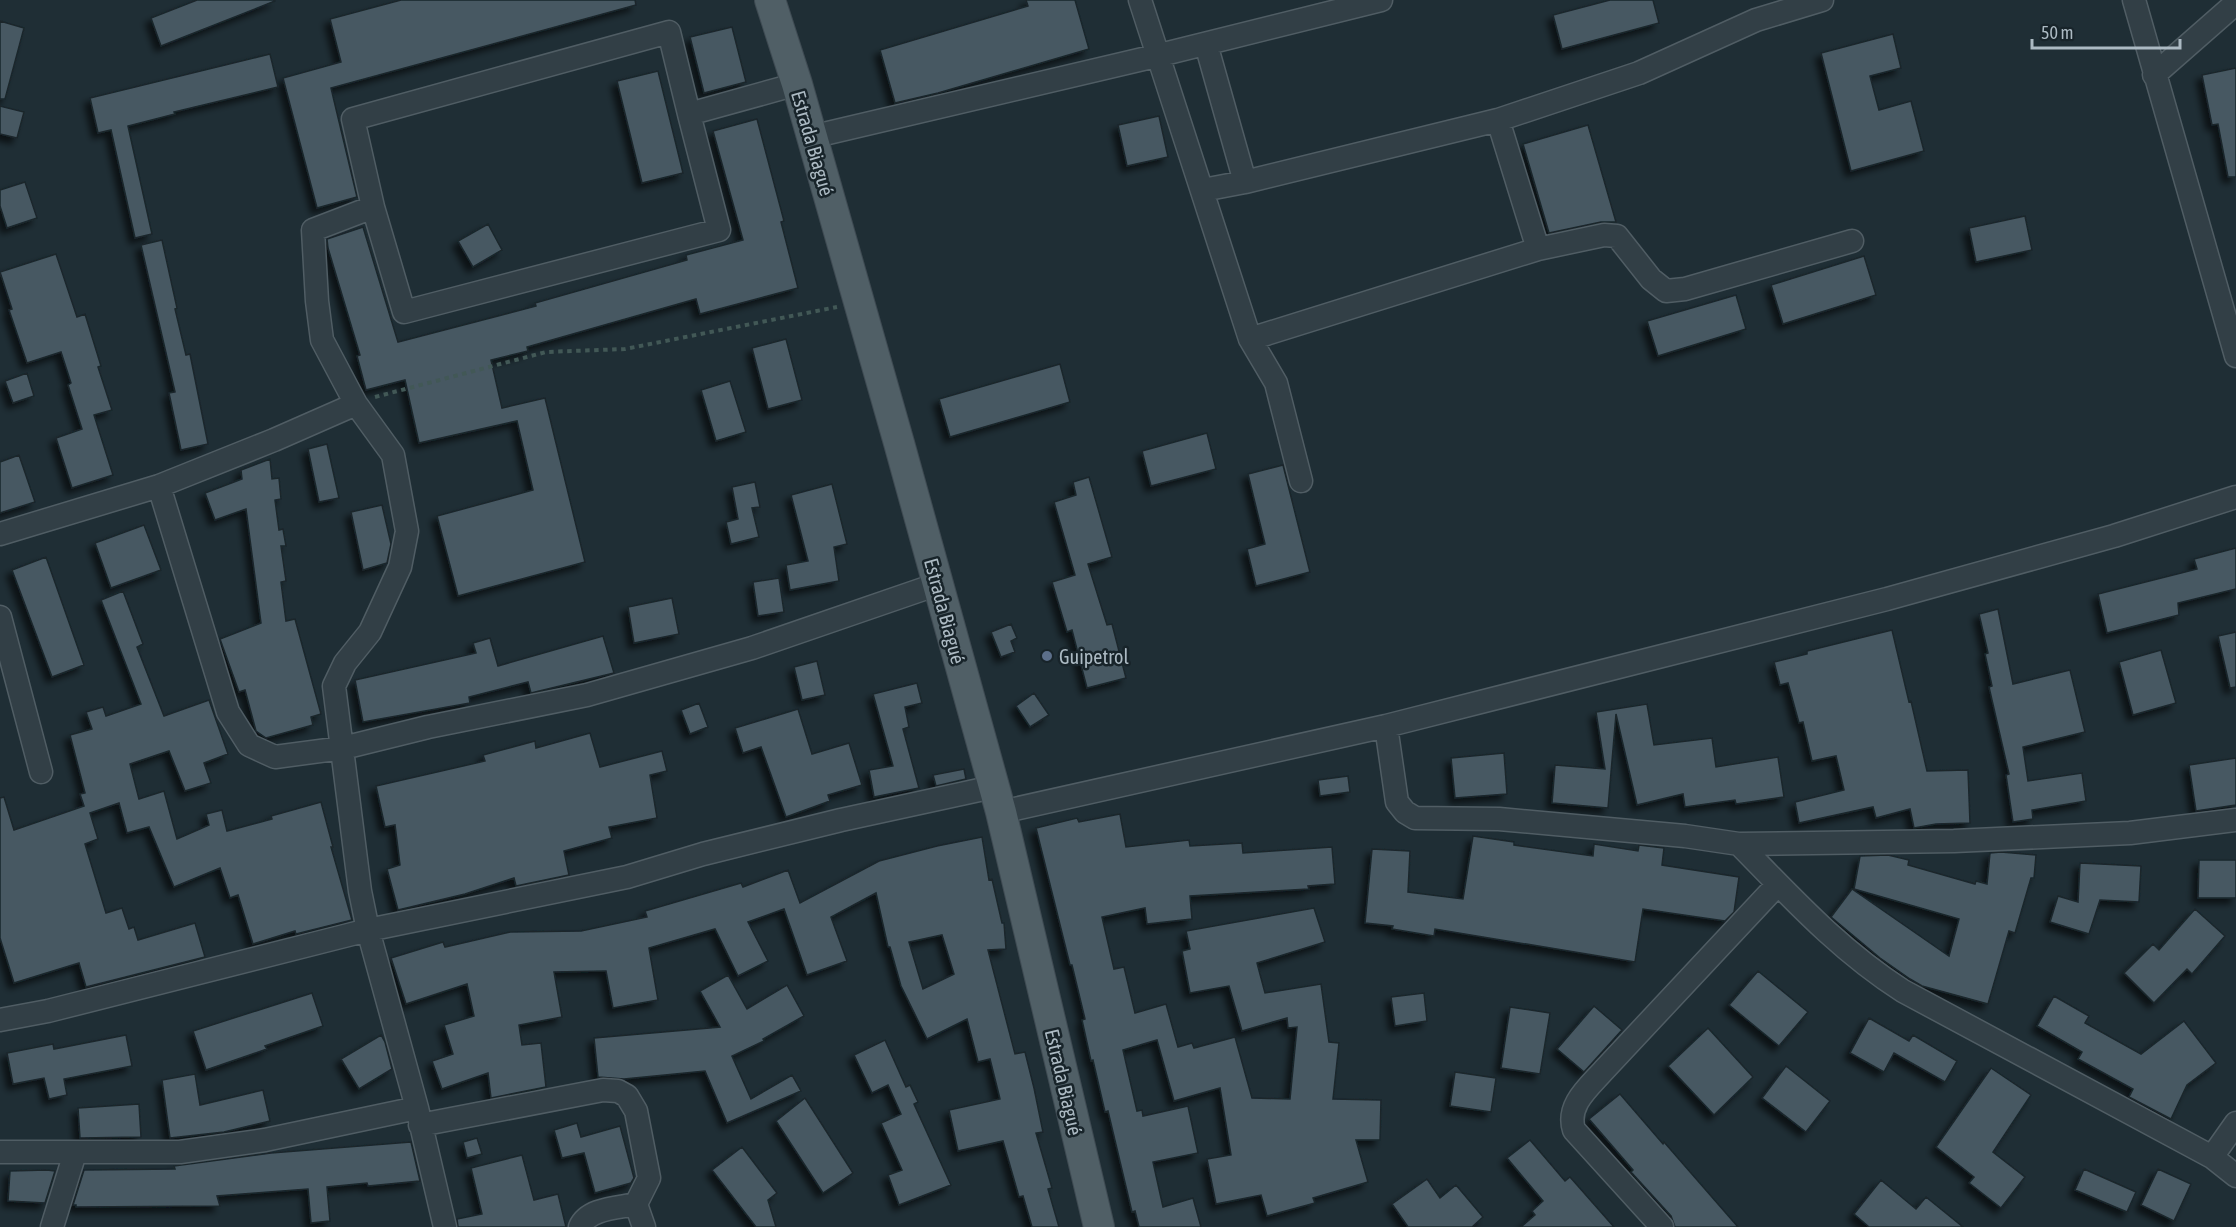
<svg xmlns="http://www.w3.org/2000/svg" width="2236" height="1227" viewBox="0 0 2236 1227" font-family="'Asap Condensed',sans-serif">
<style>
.building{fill:#465862;stroke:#1a262c;stroke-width:1.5;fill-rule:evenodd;filter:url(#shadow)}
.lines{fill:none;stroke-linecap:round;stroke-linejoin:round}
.minor-casing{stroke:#505d64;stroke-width:25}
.major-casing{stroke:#3f4b53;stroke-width:32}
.path{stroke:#425856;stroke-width:4;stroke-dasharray:4.5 4.5;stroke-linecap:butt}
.minor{stroke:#323f46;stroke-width:22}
.major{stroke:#505f66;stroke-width:30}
.service-dot{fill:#5c6f8a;stroke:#18242a;stroke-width:2}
.labels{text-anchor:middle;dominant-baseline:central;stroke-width:5;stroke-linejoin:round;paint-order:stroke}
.street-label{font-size:20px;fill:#acbac3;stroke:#18242a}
.poi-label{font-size:20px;fill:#acbac3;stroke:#18242a;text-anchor:start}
</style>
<defs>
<filter id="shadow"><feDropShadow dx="-5.5" dy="5.5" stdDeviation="3" flood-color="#0009"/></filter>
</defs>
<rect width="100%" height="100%" fill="#1f2e35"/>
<path class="building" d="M197,0H275V1L161,46L151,18Z
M401,0H635L636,5L331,88L357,197L317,208L283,78L341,62L330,19Z
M1026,0H1075L1089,49L938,93L895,103L880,50L1028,6Z
M1610,0H1653L1659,23L1562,49L1553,15Z
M0,21L24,28L5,99H0Z
M732,27L746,82L704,93L690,37Z
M1893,34L1901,68L1870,76L1879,110L1911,101L1924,151L1851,171L1821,53Z
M270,54L278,87L174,112L175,114L128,126L152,234L135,238L111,130L98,133L90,98Z
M2236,68V177H2228L2218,124L2212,125L2202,75Z
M658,71L683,173L642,183L617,81Z
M0,106L24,112L17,138L0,134Z
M1159,116L1168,157L1127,166L1118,125Z
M757,119L784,221L781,222L798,288L700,314L696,299L527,347L528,351L491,360L502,408L545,398L585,562L458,596L437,516L533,490L517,421L419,443L405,380L366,390L357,356L360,355L328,248L327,239L363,227L398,342L536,306L535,303L687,260L686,255L743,240L713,131Z
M1588,125L1616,222H1601L1549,233L1523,144Z
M25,182L37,218L7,228L0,206V190Z
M2025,216L2032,250L1976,262L1969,228Z
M488,224L502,250L473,267L458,241Z
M162,240L177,308L175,309L186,355L190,354L208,444L181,450L169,393L175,392L141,245Z
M56,254L77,317L85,314L101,366L98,367L112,410L94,415L113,475L72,488L56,438L82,429L68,385L71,383L61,352L27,363L9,310L12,309L0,272Z
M1864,256L1876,295L1783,324L1771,285Z
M1736,295L1746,329L1658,356L1647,321Z
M786,339L802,400L768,409L752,348Z
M1060,364L1070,402L950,437L939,399Z
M27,373L34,396L13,403L5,381Z
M730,381L746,432L716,441L701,390Z
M1207,433L1216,469L1151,486L1142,451Z
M327,444L339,498L319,502L308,449Z
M19,455L35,502L0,513V462Z
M270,459L272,479L279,478L281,499L275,500L279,530L283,529L286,546H281L286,581L281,582L286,621L295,619L321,714L311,717L313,725L266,738L256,731L245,690L239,692L220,639L261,623L246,509L215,520L205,493L242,479L241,470Z
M1283,465L1310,572L1256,586L1247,549L1265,544L1248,474Z
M1089,477L1112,557L1088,564L1107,625L1112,624L1126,678L1087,688L1072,630L1067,632L1052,582L1075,575L1054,502L1076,495L1073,482Z
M755,482L760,507L752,508L759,537L731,544L726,522L738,519L732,487Z
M832,484L847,544L834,547L839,581L790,590L786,565L808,561L791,495Z
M382,505L391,544L387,563L363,570L351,512Z
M144,525L161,570L111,588L95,543Z
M2236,548V589L2178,603L2179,615L2107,633L2098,594L2197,569L2194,559Z
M46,557L84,665L52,677L12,570Z
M779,578L784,612L758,616L753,582Z
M123,591L143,644L137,647L164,716L209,700L228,754L204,763L211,783L185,791L169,751L130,764L139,799L164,791L177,839L209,825L206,814L222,810L227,831L272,819L271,816L321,802L333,847H331L352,920L296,934L295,931L253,944L238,895L230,898L220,868L174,887L149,827L127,833L119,803L90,813L98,839L85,844L106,913L122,908L129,929L134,927L138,940L195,923L205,957L86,987L79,963L14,983L0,938V798L4,797L14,830L84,806L80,794L85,793L70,735L92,729L86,712L103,707L106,716L141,704L101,600Z
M672,598L679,634L634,643L628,607Z
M1998,609L2013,684L2070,670L2085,732L2023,747L2028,781L2082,773L2086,801L2032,810L2033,819L2013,822L2006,775L2009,774L1989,687L1992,686L1985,654L1988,653L1979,614Z
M1011,624L1017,638L1011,641L1015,652L1001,657L991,632Z
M1892,630L1909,702L1911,701L1927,771L1968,770L1970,823L1936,824L1914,828L1910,809L1876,818L1873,807L1799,823L1795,802L1844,790L1836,756L1812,761L1803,722L1799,723L1788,683L1780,685L1774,662L1807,654V651Z
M2236,632V687L2230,688L2218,636Z
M603,636L614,673L531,693L528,682L469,697L470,703L363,722L355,680L476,653L473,643L490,638L498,666Z
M2161,650L2176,703L2133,715L2119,662Z
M817,661L825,695L802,700L794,667Z
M917,683L922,703L905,707L909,727L903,729L919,788L874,797L869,770L893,766L873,694Z
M1034,693L1049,715L1030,727L1016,706Z
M699,703L708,727L690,734L681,710Z
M1647,704L1654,745L1712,738L1716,767L1778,757L1784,797L1736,804L1735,800L1685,807L1683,794L1637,805L1616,714L1608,808L1552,803L1555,765L1605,769L1596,712Z
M798,709L812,754L849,743L862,785L828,795L830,801L786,817L761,747L743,753L735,728Z
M590,733L600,767L662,751L667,771L650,775L657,818L609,827L612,838L564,851L569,875L516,886L514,878L465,894L398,910L387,869L400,865L395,825L385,827L376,786L485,761L483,755L535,741L536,748Z
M1504,753L1507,794L1455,798L1451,758Z
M2236,758V805L2196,811L2189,765Z
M964,769L966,779L936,786L933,775Z
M1348,776L1350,792L1320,796L1318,780Z
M1120,814L1126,847L1189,840L1190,846L1242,843L1243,853L1332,847L1335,884L1308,886L1309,889L1190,896L1192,919L1147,924L1145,908L1102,917L1114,969L1124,967L1135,1013L1166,1004L1178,1047L1192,1043L1194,1048L1235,1037L1252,1098L1290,1099L1297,1027L1288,1028L1287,1018L1242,1031L1229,986L1190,993L1182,951L1190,949L1186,931L1314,908L1325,942L1257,963L1265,993L1321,984L1329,1042L1339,1043L1333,1099L1381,1100L1380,1140H1356L1368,1182L1313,1198L1315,1203L1267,1216L1261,1195L1216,1204L1207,1159L1231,1155L1220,1088L1174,1101L1157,1040L1123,1050L1137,1111L1142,1110L1143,1116L1188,1106L1198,1153L1153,1162L1163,1207L1193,1198L1201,1227H1139L1135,1211L1132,1212L1108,1111L1105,1112L1093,1060L1091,1061L1082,1020L1085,1019L1072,965H1070L1036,828L1077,818L1079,822Z
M1473,836L1514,842V845L1593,856L1594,844L1638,851L1639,845L1664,848L1662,865L1739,877L1734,912L1725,921L1643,909L1635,962L1435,929L1434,936L1392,929L1393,926L1365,923L1372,849L1410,851L1408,892L1463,899Z
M982,837L989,880L992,879L1002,923H1004L1006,949L988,950L1015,1054L1025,1052L1034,1088L1043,1132L1036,1133L1052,1188L1048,1189L1059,1227H1032L1023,1196L1019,1197L1003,1141L958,1151L949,1110L1000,1099L990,1059L978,1062L967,1019L927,1039L901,986L890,947H888L876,893L831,917L847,961L807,975L784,909L748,922L768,961L738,976L715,929L649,948L658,1000L613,1008L606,971L554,972L562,1017L519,1025L522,1045L541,1043L546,1087L491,1098L488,1073L442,1089L432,1061L453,1054L444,1025L474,1016L467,984L406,1004L391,958L443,942L445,947L510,932L581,931L647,917L645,911L741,883L743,887L788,870L800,903L879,861L937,846ZM942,935L954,974L923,989L909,942Z
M2001,852L2036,855L2034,878H2031L2015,933L2009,931L1988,1004L1922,986L1910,979L1880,958L1831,917L1852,889L1949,956L1959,919L1854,889L1860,856L1888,855L1909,860L1908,865L1975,884L1976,881L1987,884L1990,853Z
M2199,860H2236V898H2198Z
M2080,863L2141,866L2139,902L2100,900L2089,934L2050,922L2058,896L2078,902Z
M2195,909L2225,936L2192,974L2187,969L2154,1003L2124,973L2153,944L2159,950Z
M1758,971L1808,1012L1779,1046L1729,1005Z
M728,975L747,1009L787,985L804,1016L763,1039L764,1041L732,1056L751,1099L792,1075L801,1091L727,1123L705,1071L624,1079L598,1077L594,1038L720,1027L700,991Z
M312,993L323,1026L265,1046L267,1049L206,1070L193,1031Z
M1424,993L1427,1021L1395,1026L1391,997Z
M2054,996L2089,1016L2085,1023L2141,1054L2184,1021L2216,1063L2187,1085L2171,1119L2129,1097L2133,1089L2078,1059L2082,1052L2037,1026Z
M1594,1006L1622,1030L1584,1072L1557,1049Z
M1510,1007L1550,1013L1540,1074L1501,1068Z
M1869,1018L1909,1041L1913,1035L1957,1061L1945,1082L1894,1053L1884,1072L1850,1053Z
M1708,1028L1753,1077L1714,1115L1668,1066Z
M126,1035L132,1066L64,1079L67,1095L49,1099L44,1078L13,1084L7,1053L53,1044L54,1049Z
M381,1035L385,1042L392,1069L359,1089L341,1059Z
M885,1040L906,1087L910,1085L918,1102L914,1104L951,1185L899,1205L888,1175L902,1170L881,1123L901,1114L888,1085L872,1093L854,1055Z
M1786,1066L1830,1101L1806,1132L1762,1098Z
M1991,1068L2031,1095L1993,1152L2025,1177L2001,1208L1969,1183L1974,1177L1936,1147Z
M1455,1072L1496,1078L1491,1112L1450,1106Z
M195,1074L200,1105L263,1090L270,1121L224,1132L170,1138L162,1080Z
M1620,1094L1663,1144L1664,1142L1738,1227H1675L1671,1216L1631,1172L1633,1170L1589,1119Z
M805,1098L853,1173L823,1193L776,1121Z
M139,1104L141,1137L80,1138L78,1108Z
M577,1123L581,1137L620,1126L634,1178L631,1183L595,1193L584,1153L562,1158L554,1130Z
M477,1138L482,1154L467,1158L463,1142Z
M1530,1140L1565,1181L1570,1177L1614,1227H1521L1535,1215L1532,1211L1543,1201L1507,1158Z
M411,1142L420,1181L368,1186L367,1183L327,1187L330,1221L311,1223L308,1189L217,1196L220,1206L76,1207V1205H73L84,1170L175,1169L174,1166L271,1153Z
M742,1147L777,1193L768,1200L776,1227H756L712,1170Z
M522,1155L534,1200L558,1194L566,1227H458L457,1219L482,1214L471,1168Z
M2084,1169L2136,1192L2127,1212L2075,1190Z
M2158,1169L2191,1184L2174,1221L2141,1205Z
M47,1170L55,1171L45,1203L8,1201L10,1171Z
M1427,1179L1440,1198L1456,1185L1483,1217L1472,1227H1408L1392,1204Z
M1881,1180L1916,1209L1926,1197L1963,1227H1869L1854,1214Z"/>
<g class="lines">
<g class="minor-casing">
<path id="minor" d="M1140,0L1250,339L1276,383L1301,481
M2134,0L2236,356
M1206,44L1245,182
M2154,75L2236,3
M1498,120L1538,249
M811,137L1160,55L1381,0
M1203,190L1245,182L1498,120L1639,73L1756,20L1822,0
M373,207L404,312L719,230L689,114L797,84
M1250,339L1538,249L1604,235L1617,236L1651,279L1666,291L1685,289L1852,241
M159,486L228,712L249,745L275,757L343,748L428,727L587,695L752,648L938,584
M0,534L159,486L274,440L356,404
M0,617L41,772
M1386,726L1397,802L1405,812L1415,818L1499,819L1685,836L1739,844L1954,841L2130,833L2236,820
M1001,812L1386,726L1887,599L2114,536L2236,497
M1739,844C1792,898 1839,950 1903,991L2212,1157L2236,1176
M0,1020L48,1011L368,930L627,877L703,854L841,820L993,787
M420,1125L603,1090L618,1091L627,1096L636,1111L649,1178L636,1204L644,1227
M0,1152H180L265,1140L417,1108
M2212,1157L2236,1123
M52,1227L75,1153
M445,1227L417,1108L368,930L360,891L334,686L345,663L370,632L400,567L407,531L393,455L356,404L322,340L317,301L313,230L373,207L353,119L669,32L689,114
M580,1227C588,1208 619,1208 636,1204
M1662,1227L1574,1130C1566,1105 1589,1087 1604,1070L1778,884"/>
</g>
<g class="major-casing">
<path id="major" d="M770,0L797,84L899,443L1001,812L1099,1227"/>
</g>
<path class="path" d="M375,397L546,352L625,349L837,307"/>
<use href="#minor" class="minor"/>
<use href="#major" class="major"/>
</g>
<circle class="service-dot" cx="1047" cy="656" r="6"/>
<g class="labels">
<g class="street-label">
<text transform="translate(813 143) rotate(74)">Estrada Biagué</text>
<text transform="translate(945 611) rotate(75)">Estrada Biagué</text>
<text transform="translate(1064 1082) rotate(77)">Estrada Biagué</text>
</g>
<g class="poi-label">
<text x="1059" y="656">Guipetrol</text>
</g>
</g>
<path d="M2032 39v9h148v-9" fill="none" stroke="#acbac3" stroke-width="3"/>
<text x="2041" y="39" font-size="18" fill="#acbac3" stroke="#18242a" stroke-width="4.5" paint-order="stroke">50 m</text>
</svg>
